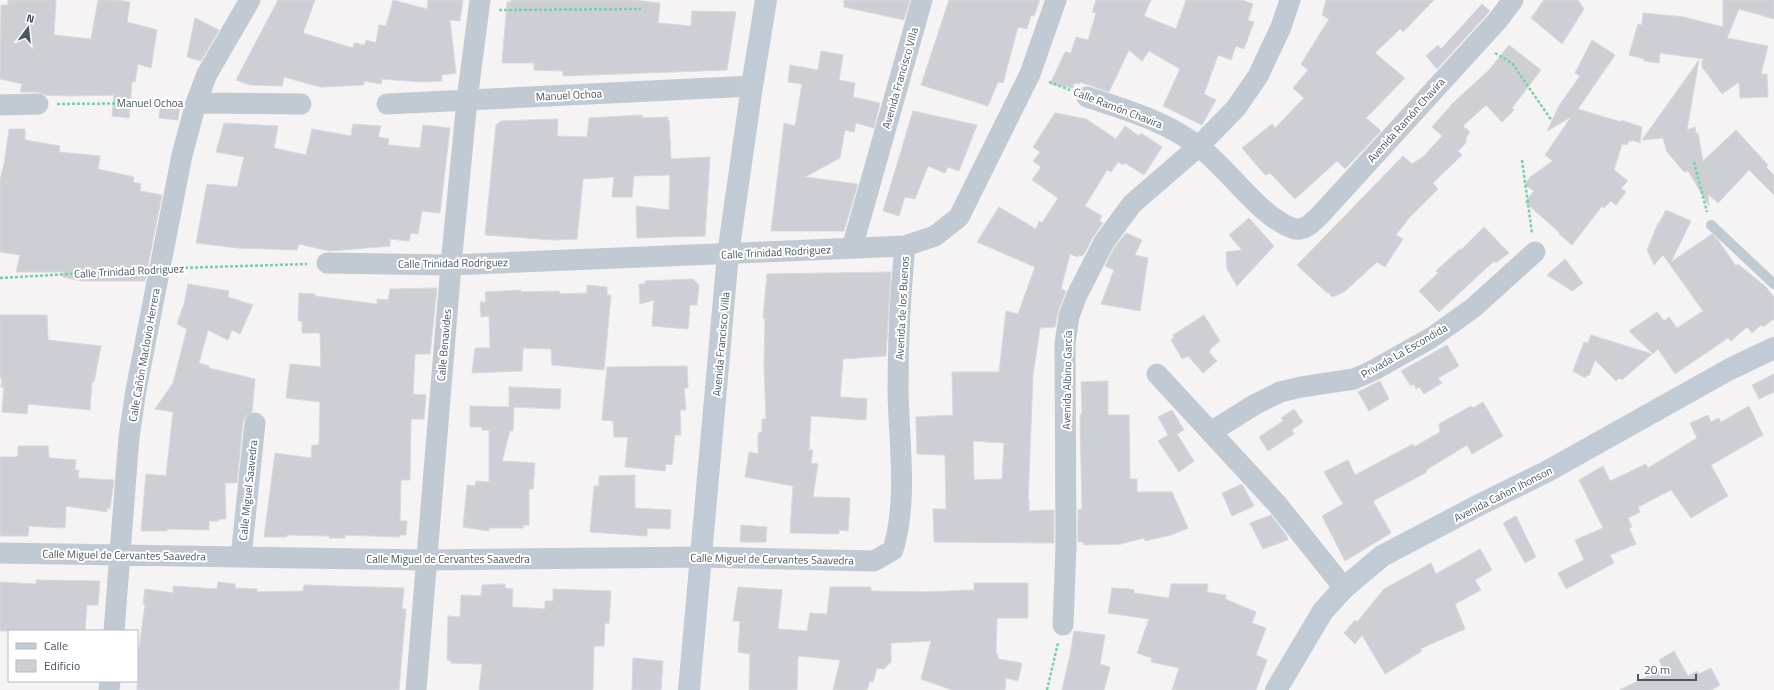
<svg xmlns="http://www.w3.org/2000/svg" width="1774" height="690" viewBox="0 0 1774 690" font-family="'Titillium Web',sans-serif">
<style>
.building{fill:#cdcfd5;stroke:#d7d9de;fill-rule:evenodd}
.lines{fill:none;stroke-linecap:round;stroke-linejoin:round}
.path{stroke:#7ad0a6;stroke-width:2.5;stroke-dasharray:3 2;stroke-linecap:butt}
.lane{stroke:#c1cad2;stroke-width:10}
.street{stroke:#c1cad2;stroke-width:21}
.secondary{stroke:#c1cbd6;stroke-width:22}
.labels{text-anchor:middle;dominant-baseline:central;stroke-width:4;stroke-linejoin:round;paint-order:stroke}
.street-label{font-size:11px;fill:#4a5661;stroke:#fff}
</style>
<rect width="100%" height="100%" fill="#f5f3f3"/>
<path class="building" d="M8,0H56L54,35L91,39L98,0H116L130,2L127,22L157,30L151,68L138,64L135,82L132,81L129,118L112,116L114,95L70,96L45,95L38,92H20L22,84L0,79L1,5H8Z
M278,0H315L303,33L353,48L354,43L365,45L366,40L376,43L379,25L386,26L393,0L427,9L428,0H463L460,21L450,20L456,73L441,75L442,81L420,82L382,79L381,84L364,81V85L320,87L284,77L282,86L250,85L236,80Z
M511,0H633L660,3L658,23L691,26L692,11L736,12L727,70L563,76V71L534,70V63H502L507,2H511Z
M844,0H910L904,20L844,7Z
M949,0H1040L1034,16L1031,15L1027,29L1018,27L1003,83L998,82L988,106L921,85Z
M1096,0H1151L1144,16L1176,29L1186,0H1242L1253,4L1248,20L1254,22L1244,49L1236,46L1231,60L1218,55L1204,94L1216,100L1202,125L1163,106L1180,69L1149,51L1142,61L1129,50L1109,92L1080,82L1079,84L1074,83L1073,88L1050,84L1065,52L1071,53L1076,37L1088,40L1096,13L1092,12Z
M1326,0H1434L1403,32L1400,29L1375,53L1405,78L1366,118L1381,131L1345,169L1337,161L1295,199L1270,173L1265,175L1242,148L1272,124L1275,128L1304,98L1293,88L1308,70L1301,64L1329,19L1322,15Z
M1544,0H1578L1584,9L1562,44L1531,18Z
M1723,0H1774V19L1739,9L1727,38L1768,46L1761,74H1767L1768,97L1740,98L1739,82L1722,94L1702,67V61L1704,59L1660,53L1659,63L1644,61V59L1629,55L1638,24L1642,25L1643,13L1684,17L1723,27Z
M1482,4L1490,11L1437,69L1426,56L1438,45L1441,49Z
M195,18L219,30L201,61L187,57Z
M1592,40L1615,55L1578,109L1621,122V120L1642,127L1640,143L1632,140V141H1629L1627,145L1622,144L1614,170L1628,181L1621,188L1626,192L1616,205L1611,201L1604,208L1602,206L1572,245L1559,234L1560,233L1525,202L1534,191L1525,185L1530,177L1553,161L1545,155L1571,117L1547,131L1560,104L1580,76L1575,73Z
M1509,45L1541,70L1512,108L1514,110L1502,122L1486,105L1463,126L1470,132L1466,138V143L1458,151L1462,155L1433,183L1438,189L1409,218L1396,235L1403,239L1385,267L1377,262L1344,292L1332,297L1328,292L1327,293L1297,265L1403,156L1412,164L1424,156L1442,136L1432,127L1453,103L1489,70Z
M821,51L843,55L839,80L855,83L853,97L880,103L874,128L856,123L854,132L845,130L840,158L805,177L858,184L844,231H771L784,123L795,126L802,84L788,82L790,65L818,70Z
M1699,60L1687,130L1695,127L1696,134L1698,133L1703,161L1736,130L1768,165L1766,167L1774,175V195L1749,170L1718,203L1708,194L1709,206L1688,171L1684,172L1667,152L1663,138L1642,140Z
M161,101L180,104L178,120L159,118Z
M913,111L977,125L959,171L948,167L945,173L928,166L915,199L905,197L899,216L883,211Z
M1055,113L1086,119L1116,139L1125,126L1139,136L1141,133L1162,147L1144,175L1125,163L1123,165L1118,162L1111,172L1107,170L1085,206L1102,216L1099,221L1103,223L1093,237L1083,256L1079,255L1078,257L1070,254L1061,289L1066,291L1058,312L1055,327L1040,328L1033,375L1028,501H1029V511L1054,510V543L934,542L933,509H946L945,455L917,454L916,417L953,415L952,372H999L1006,311L1018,314L1035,267L977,242L999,207L1036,229L1039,221L1042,223L1058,198L1032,180L1041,167L1033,161L1040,152L1033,147ZM973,441L1004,443L1002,479L974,480Z
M642,115V118L668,117V121L669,120L671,159L710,157L705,236L637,238L636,206L669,210L670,175L634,176L632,197H612L614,177L583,179L577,239L553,240L485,235L496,125L501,121L558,119L557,136L587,137L589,118Z
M224,123L278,126L274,148L306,155L312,129L351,136L353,124L381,126L378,137L389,139L388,145L420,148L423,125L450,128L440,213L422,211L418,234L411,233L409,241L390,239V246L329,251L299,244L297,250L238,248L196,243L207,184L237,187L244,157L216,152Z
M9,129H25V140L60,146L59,152L100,156L98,169L134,177L133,182L141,184L140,191L162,195L145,281H82L63,277L64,272H16L20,255L0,252V180L4,164Z
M1666,210L1691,221L1671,262L1712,234L1718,240L1736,266L1738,264L1766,287L1774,297V319L1763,327L1761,325L1752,333L1747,327L1731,341L1728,338L1675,374L1658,349L1653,354L1629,331L1657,312L1664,321L1669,317L1677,328L1703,311L1663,255L1654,265L1647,250L1658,223H1659Z
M1249,218L1274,246L1237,286L1227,269L1226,252L1242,250L1229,235Z
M1484,227L1509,253L1496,263L1494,261L1439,312L1419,291L1438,273L1436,271L1460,249L1461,250Z
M1126,233L1142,240L1135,255L1148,258L1140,311L1101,304L1114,270L1105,266L1114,248Z
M1565,259L1583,283L1572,291L1547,275Z
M891,272L886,356L843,359L840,397L867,399L866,420L811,416L809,450H813L811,463L818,464L813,497L850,498L848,531L839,530V534L790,533L793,486L745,477L749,452L758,454V433L762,432V419H766L764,364L765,318H763L767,274Z
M693,279L699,285L697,305H690L688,329L652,326L654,300L640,304L639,284H645V281Z
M188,284L229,291L228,297L253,305L240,334L232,330L228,340L208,330L199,363L209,366V368L255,379L252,412L246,416L243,422L237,483H225L226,519H219V521H209V530L167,529V531H141L146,474L166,476L173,412L155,409L173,383L187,329L177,324L184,304Z
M587,285L607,287V295H611L604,370L552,365L551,349L523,348L522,371L472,373L475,348H490L489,316L481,317L480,302H486L485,292L521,290V292L559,291L560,294L587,293Z
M437,288L430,354H415L413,394L426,395L424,419H411L410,480H401L400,521H407L406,535H400V537L345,535V538H329L330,536L287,535V537H264L275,453L311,458L312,445H319L320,402L286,398L290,364L321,367L320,333H302V321H298L299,293L315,294V296L377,304V299L388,300L390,289Z
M0,315H47L48,340L101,346L94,382H92L90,410L28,404L27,414L2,412L4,387H1L2,378H0Z
M1204,315L1220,341L1210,349L1211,350L1209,352L1217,361L1203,373L1188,356L1182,359L1171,340L1174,338L1173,335Z
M1591,335L1652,354L1622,380L1620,378L1616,381L1595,360L1589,376L1587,375L1585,378L1573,371L1584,342L1588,343Z
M1447,345L1459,366L1438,378L1442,383L1424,394L1419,387L1416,389L1414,384L1411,386L1401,371Z
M687,366L688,388H684L686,410H680L681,435H675L672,465L666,464L665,471L625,467L628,437H614L613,421L602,420L607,367Z
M1774,374V392L1759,399L1752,385Z
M1108,381V415H1129L1130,479H1137V492H1172L1188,528L1171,535L1145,541L1144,538L1121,544L1084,545L1083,542H1078V510L1082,509L1080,414H1082L1081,382Z
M1380,381L1389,399L1369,411L1358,392Z
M509,387L561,389L560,409L514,407L513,431H510L502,461L535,463L533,489H529V525H523V528H489V531L463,527L467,485L475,486L476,481L489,482V430H482V427H470V406L509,407Z
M1483,402L1503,436L1472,454L1467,445L1426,470L1427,472L1373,501L1391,533L1345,561L1322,516L1343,504L1324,472L1348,460L1355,475L1413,444L1414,447L1440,432L1439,424L1471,406L1473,408Z
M1749,406L1763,435L1711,465L1728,496L1691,518L1671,490L1638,507L1640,512L1628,518L1632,527L1629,528L1636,544L1610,555L1614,563L1566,589L1558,573L1584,560L1575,540L1603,528L1579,480L1603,466L1610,481L1646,464L1648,468L1697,438L1690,423L1708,415L1711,422L1719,418L1721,422Z
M1294,409L1303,422L1292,430L1294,434L1268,451L1259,437L1283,421L1281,418Z
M1172,410L1184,430L1177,434L1194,461L1179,472L1158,441L1168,435L1158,417Z
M18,446H48L49,458L76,460L75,470H79L78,478L114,480L110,509L107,508V512L66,506L65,528L29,526L28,536H0V457H16L18,455Z
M635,475V508L671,510L670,529L647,528V536L590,532L594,486H599V476Z
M1242,484L1254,506L1232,516L1222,493Z
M1271,515L1286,535L1288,540L1263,549L1250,523Z
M1516,516L1536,557L1525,563L1503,523Z
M741,525L767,527L766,542H740Z
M1480,549L1492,570L1475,580L1481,590L1455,604L1465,629L1420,649L1422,651L1385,674L1362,635L1355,644L1344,633L1355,620L1357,622L1384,589L1431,563L1436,574Z
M36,580L100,581L98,605H87L85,631H0V582L36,584Z
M218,582L235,584V588L257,589V592L303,591L304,585L404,588L402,609H406L399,690H137L138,649H139L145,604H143L145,589L173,593V586L217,589Z
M974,583H1028V618H997L996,654H998V659L1022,663L1018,681L1006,678L1005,690H952L921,679L931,641L891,643V662L884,669L877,668L873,682L870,681L867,690H833L840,660L798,656L797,690H749L750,654L738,652L740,621H733L738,587L782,590L778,629L807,631L810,613L827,614L830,587H871V591L926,592L974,590Z
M505,584V588L513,589L512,607L545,609V601H553V589L611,591L609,624L605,623L604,646H594L593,690H479L482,664L451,663V661L447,660L448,616L460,617L461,595L481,596L482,585Z
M1171,584H1208L1207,592L1226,595L1225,599L1256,612L1252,623L1266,628L1256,655L1267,660L1256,690H1172L1179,668L1151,662L1152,658L1137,653L1149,619L1108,613L1112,588L1129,589L1134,590V593L1169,598Z
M1074,631L1105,635L1100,664L1110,667L1104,690H1062L1070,655Z
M1674,651L1688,676L1697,671L1699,674L1711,668L1720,685L1711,690H1619L1663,669L1659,660Z
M633,658L663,661L661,690H632Z"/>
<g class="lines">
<path class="path" d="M499,10L641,9
M1495,53L1512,63L1552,121
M1049,82L1070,90
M57,104L176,103
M1522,160L1532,233
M1694,162L1707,212
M180,268L307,264
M0,278L139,270
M1047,690L1058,643"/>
<path class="lane" d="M1711,225L1774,284"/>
<path class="street" d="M1087,97C1126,110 1166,121 1198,146C1228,168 1258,215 1292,228C1304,233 1314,221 1322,213L1498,20L1513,0
M196,103L301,104
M387,104L752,86
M0,105L38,104
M852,248L922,0
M327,263L451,265L905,246L935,236L959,217L1030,74L1056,0
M1157,374L1277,504L1344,588
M1211,432L1254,405L1280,392L1301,387L1354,379L1372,371L1431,338L1473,308L1535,252
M0,553L427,560L702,557L874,561L893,550C908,500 899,443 898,392C898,343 900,295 905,246
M241,557L255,423
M1063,625L1066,546L1065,344L1069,316L1077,295L1104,242L1132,204L1199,146L1236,108L1258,76L1281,27L1290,0
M114,631L129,437L136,390L182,155L196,103L207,74L250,0
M109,690L110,681
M416,690L451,265L467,100L480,0"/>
<path class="secondary" d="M689,690L728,254L752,86L766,0
M1276,690L1323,611L1344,588L1382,556L1479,505L1546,472L1730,369L1774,348"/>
</g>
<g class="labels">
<g class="street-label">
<text transform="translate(900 78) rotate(-74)">Avenida Francisco Villa</text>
<text transform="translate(569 95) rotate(-3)">Manuel Ochoa</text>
<text x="150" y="103">Manuel Ochoa</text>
<text transform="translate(1118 108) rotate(21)">Calle Ramón Chavira</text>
<text transform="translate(1406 120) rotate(-48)">Avenida Ramón Chavira</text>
<text transform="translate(776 252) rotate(-3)">Calle Trinidad Rodriguez</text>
<text transform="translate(453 263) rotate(-1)">Calle Trinidad Rodriguez</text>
<text transform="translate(129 271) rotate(-3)">Calle Trinidad Rodriguez</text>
<text transform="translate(902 308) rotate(-87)">Avenida de los Buenos</text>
<text transform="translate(721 344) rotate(-85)">Avenida Francisco Villa</text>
<text transform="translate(444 345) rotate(-85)">Calle Benavides</text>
<text transform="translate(1404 351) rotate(-30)">Privada La Escondida</text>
<text transform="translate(144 355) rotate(-80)">Calle Cañón Maclovio Herrera</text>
<text transform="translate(1067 380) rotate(-89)">Avenida Albino García</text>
<text transform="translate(248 490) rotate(-84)">Calle Miguel Saavedra</text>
<text transform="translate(1503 494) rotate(-27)">Avenida Cañon Jhonson</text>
<text transform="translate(124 555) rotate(1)">Calle Miguel de Cervantes Saavedra</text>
<text x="448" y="559">Calle Miguel de Cervantes Saavedra</text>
<text transform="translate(772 559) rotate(1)">Calle Miguel de Cervantes Saavedra</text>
</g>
</g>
<rect x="8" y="630" width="130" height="52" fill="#ffffff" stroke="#b7bbc0"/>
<rect x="16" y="643" width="20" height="6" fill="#c1cbd6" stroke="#b7bbc0"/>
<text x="44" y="650" font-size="12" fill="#4a5661">Calle</text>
<rect x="16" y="660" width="20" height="12" fill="#cdcfd5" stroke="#b7bbc0"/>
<text x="44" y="670" font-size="12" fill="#4a5661">Edificio</text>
<g transform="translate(28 28) rotate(15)" stroke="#ffffff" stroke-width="3" paint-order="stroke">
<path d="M0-3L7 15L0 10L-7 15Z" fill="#4a5661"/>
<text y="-6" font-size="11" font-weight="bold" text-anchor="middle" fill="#4a5661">N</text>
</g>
<path d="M1638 674v6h58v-6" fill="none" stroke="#4a5661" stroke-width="2"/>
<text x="1644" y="674" font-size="12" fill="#4a5661" stroke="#ffffff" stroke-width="3" paint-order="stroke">20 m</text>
</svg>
